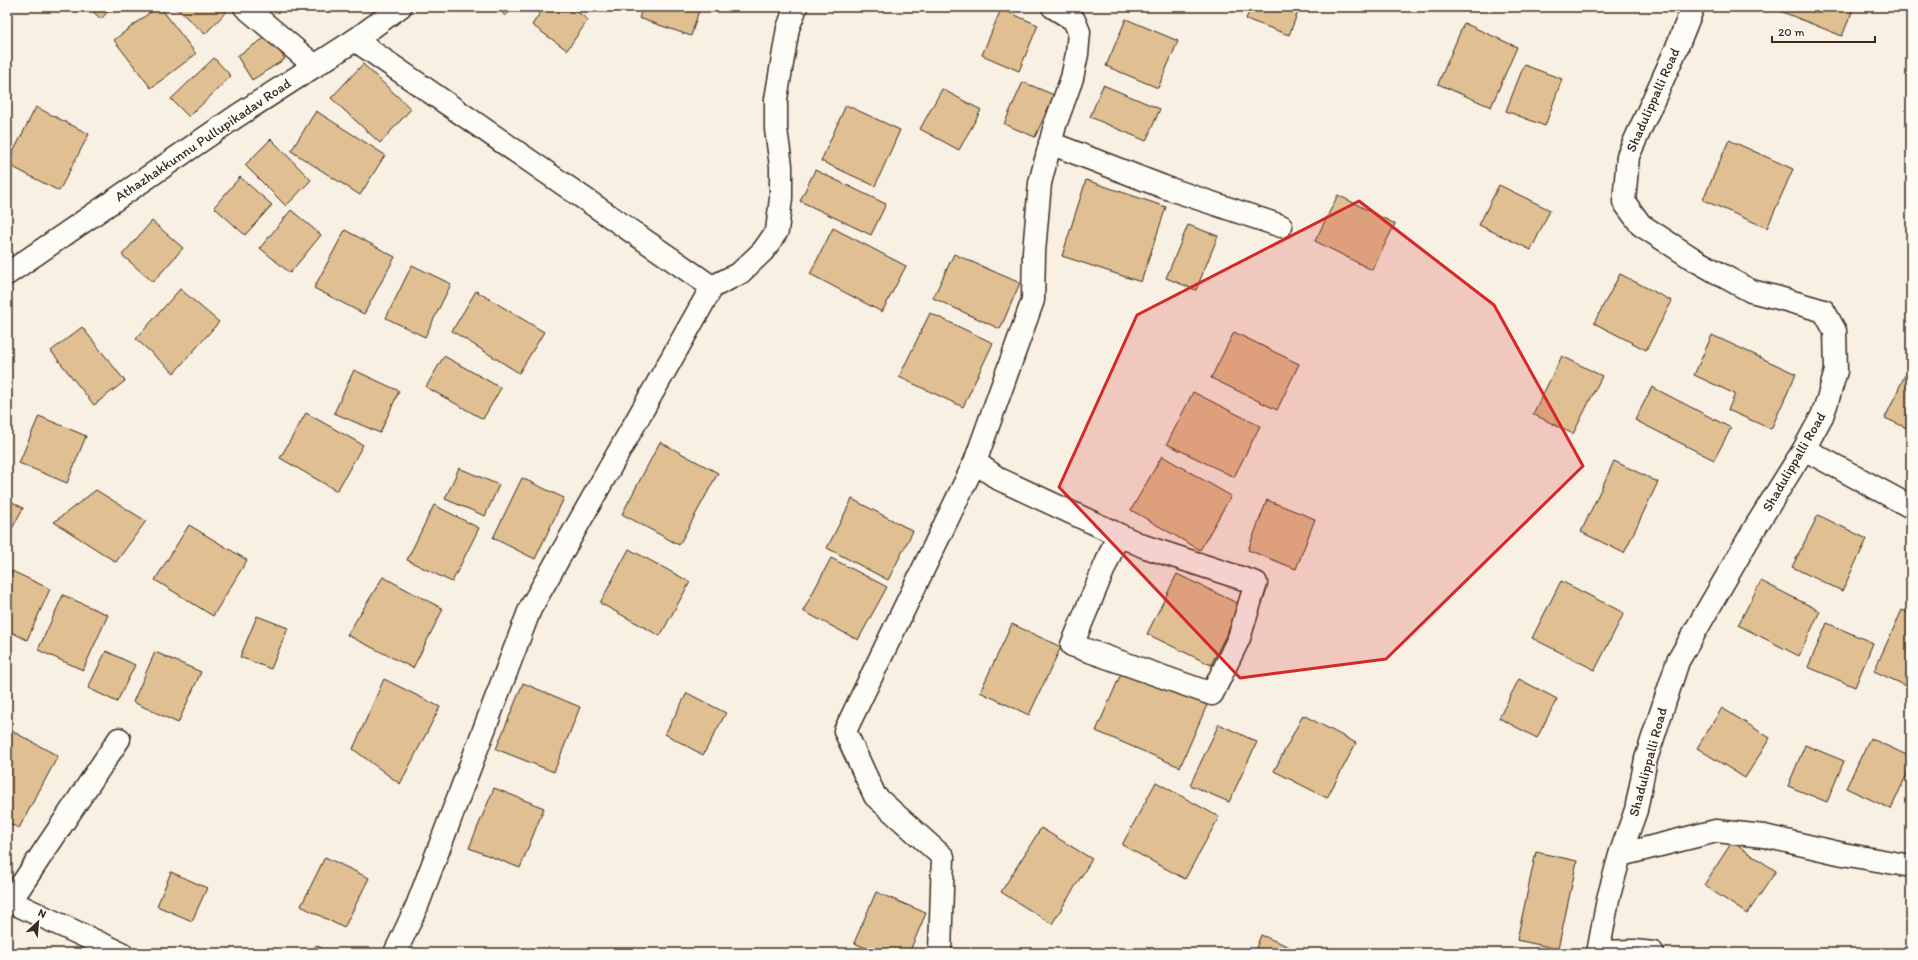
<svg xmlns="http://www.w3.org/2000/svg" width="1918" height="960" viewBox="0 0 1918 960" font-family="Itim,sans-serif">
<style>
.building{fill:#e0bf92;stroke:#3b2a1e}
.lines{fill:none;stroke-linecap:round;stroke-linejoin:round}
.minor-casing{stroke:#3b2a1e;stroke-width:25}
.major-casing{stroke:#3b2a1e;stroke-width:25}
.minor{stroke:#fdfcf7;stroke-width:22}
.major{stroke:#fdfcf7;stroke-width:22}
.marked{fill:#d62828;fill-opacity:0.2;stroke:#d62828;stroke-width:3;stroke-linejoin:round}
.labels{text-anchor:middle;dominant-baseline:central;stroke-width:3;stroke-linejoin:round;paint-order:stroke}
.street-label{font-size:14px;fill:#3b2a1e;stroke:#fdfcf7}
</style>
<rect width="100%" height="100%" fill="#f7f0e3"/>
<filter id="ink" filterUnits="userSpaceOnUse"><feTurbulence type="fractalNoise" baseFrequency=".025" numOctaves="2"/><feDisplacementMap in="SourceGraphic" scale="8" xChannelSelector="R" yChannelSelector="G"/><feConvolveMatrix kernelMatrix="1 2 1 2 8 2 1 2 1" color-interpolation-filters="sRGB"/></filter>
<g filter="url(#ink)">
<path class="building" d="M88,7H112L101,19Z
M157,7H160L196,54L151,88L114,40Z
M175,7H227L229,9L205,34Z
M498,7H516L505,16Z
M544,7H571L588,20L567,50L532,25Z
M643,7H700L691,36L639,18Z
M1251,7H1300L1289,35L1246,19Z
M1776,7H1854L1842,36L1775,9Z
M1001,9L1038,25L1019,71L982,55Z
M1126,19L1178,41L1158,88L1106,66Z
M1464,23L1517,47L1491,107L1438,84Z
M269,35L285,59L252,80L237,56Z
M214,58L231,76L189,117L171,99Z
M363,64L411,109L380,143L331,98Z
M1524,65L1562,79L1545,126L1506,111Z
M1023,82L1054,95L1035,137L1004,124Z
M1103,85L1160,109L1146,141L1090,117Z
M942,89L981,110L959,150L920,129Z
M846,105L900,130L875,186L821,161Z
M36,107L89,134L59,191L7,164Z
M316,111L385,155L360,195L291,151Z
M271,139L311,180L286,206L245,165Z
M1729,140L1793,169L1767,228L1703,200Z
M815,170L886,204L871,235L800,201Z
M240,177L272,205L245,235L214,207Z
M1086,180L1166,207L1141,282L1062,256Z
M1499,185L1550,210L1531,250L1479,225Z
M1338,195L1395,224L1372,270L1315,241Z
M291,210L321,235L290,273L260,248Z
M152,221L183,248L153,282L122,255Z
M1188,225L1218,236L1196,290L1166,278Z
M833,228L906,266L882,312L810,274Z
M345,230L395,257L364,314L314,288Z
M954,254L1020,283L1000,329L933,298Z
M412,265L451,284L425,337L386,318Z
M1620,274L1672,301L1646,350L1594,323Z
M180,289L219,322L174,373L136,339Z
M476,291L544,332L519,373L452,331Z
M930,313L993,343L963,407L899,377Z
M82,327L125,381L94,405L51,351Z
M1234,332L1299,364L1277,410L1211,378Z
M1712,335L1796,374L1771,429L1728,410L1735,394L1694,375Z
M444,356L501,388L483,419L426,387Z
M1562,356L1602,376L1573,434L1533,414Z
M354,370L399,391L380,433L334,413Z
M1905,375L1911,377V430L1885,418Z
M1652,387L1731,428L1714,460L1635,420Z
M1193,392L1260,426L1234,477L1167,444Z
M306,413L363,445L337,491L280,458Z
M39,416L86,436L67,483L19,463Z
M660,442L718,473L679,545L622,514Z
M1162,456L1231,496L1200,550L1131,510Z
M1614,461L1658,482L1624,553L1581,532Z
M459,468L499,485L485,516L445,499Z
M522,478L564,498L535,559L493,538Z
M96,490L146,521L116,562L54,522Z
M7,499L23,508L7,538Z
M852,499L913,531L888,580L827,548Z
M1267,500L1315,519L1296,569L1248,550Z
M434,505L479,528L452,582L407,560Z
M1818,515L1867,539L1842,591L1792,567Z
M189,525L247,560L213,616L155,580Z
M629,549L690,582L660,636L600,603Z
M831,558L887,587L858,640L803,611Z
M12,571L50,589L27,640L7,630V580Z
M1177,574L1241,605L1211,665L1147,634Z
M383,577L443,609L413,668L347,635Z
M1561,581L1624,613L1595,670L1532,638Z
M1761,581L1820,611L1799,656L1738,625Z
M63,595L108,615L83,670L38,650Z
M1902,610L1911,614V688L1874,671Z
M257,616L288,628L271,669L240,657Z
M1827,623L1873,643L1855,687L1808,667Z
M1012,624L1061,647L1029,715L980,692Z
M106,651L135,665L117,702L88,688Z
M155,652L201,672L178,723L133,702Z
M1123,669L1207,705L1180,767L1096,731Z
M384,679L440,707L400,784L353,749Z
M1519,679L1557,699L1537,738L1499,718Z
M523,683L580,707L554,772L496,749Z
M687,693L726,713L703,755L665,734Z
M1722,708L1770,738L1745,778L1697,748Z
M1303,715L1356,743L1327,798L1274,771Z
M1219,724L1257,742L1229,802L1190,785Z
M12,731L58,756L19,828L8,823L7,825V740Z
M1870,738L1911,757V765L1891,809L1846,788Z
M1805,745L1844,761L1827,802L1788,786Z
M1156,782L1219,817L1185,879L1122,845Z
M494,788L544,808L520,868L469,848Z
M1041,828L1092,859L1052,924L1001,892Z
M1732,842L1776,871L1747,914L1704,885Z
M1536,852L1577,861L1558,949L1517,940Z
M325,857L369,878L344,928L301,906Z
M171,872L207,888L192,921L157,906Z
M876,892L926,913L909,953H878L854,943Z
M1261,935L1304,953H1254Z
M316,945L330,953H312Z"/>
<g class="lines">
<g class="minor-casing">
<path id="minor" d="M245,7L315,66
M1053,7L1074,20L1079,32L1077,54L1072,78L1055,125L1040,183L1034,252L1033,300L975,462L999,479L1143,546L1256,583L1239,638L1212,694L1072,645L1118,535
M355,40L712,287L530,609L417,906L395,953
M1050,143L1164,187L1281,226
M712,287L740,273L763,251L777,231L781,198V166L776,129V99L788,28L796,7
M1804,449L1911,507
M1620,855L1716,831L1764,836L1843,854L1911,866
M7,900L121,953
M10,902L119,739
M940,952L943,857L875,796L845,731L975,462
M1598,952L1634,951L1653,953
M1598,953L1608,899L1620,855L1636,810L1646,759L1678,661L1756,526L1804,449L1822,416L1827,402L1836,371L1835,331L1824,311L1779,298L1751,291L1727,278L1695,260L1641,225L1624,202L1628,156L1675,52L1693,7"/>
</g>
<g class="major-casing">
<path id="major" d="M7,274L237,116L355,40L400,7"/>
</g>
<use href="#minor" class="minor"/>
<use href="#major" class="major"/>
</g>
</g>
<path class="marked" d="M1359,201L1494,305L1583,466L1386,659L1240,678L1059,487L1137,315Z"/>
<g class="labels">
<g class="street-label">
<text transform="translate(1653 100) rotate(-66)">Shadulippalli Road</text>
<text transform="translate(203 140) rotate(-34)">Athazhakkunnu Pullupikadav Road</text>
<text transform="translate(1794 462) rotate(-60)">Shadulippalli Road</text>
<text transform="translate(1648 762) rotate(-75)">Shadulippalli Road</text>
</g>
</g>
<rect width="1918" height="960" fill="none" stroke="#fdfcf7" stroke-width="24"/>
<rect x="12" y="12" width="1894" height="936" fill="none" stroke="#3b2a1e" stroke-width="1.5" filter="url(#ink)"/>
<g transform="translate(38 922) rotate(26)" stroke="#fdfcf7" stroke-width="3" paint-order="stroke">
<path d="M0-3L7 15L0 10L-7 15Z" fill="#3b2a1e"/>
<text y="-6" font-size="11" font-weight="bold" text-anchor="middle" fill="#3b2a1e">N</text>
</g>
<path d="M1772 36v6h103v-6" fill="none" stroke="#3b2a1e" stroke-width="2"/>
<text x="1778" y="36" font-size="12" fill="#3b2a1e" stroke="#fdfcf7" stroke-width="3" paint-order="stroke">20 m</text>
</svg>
